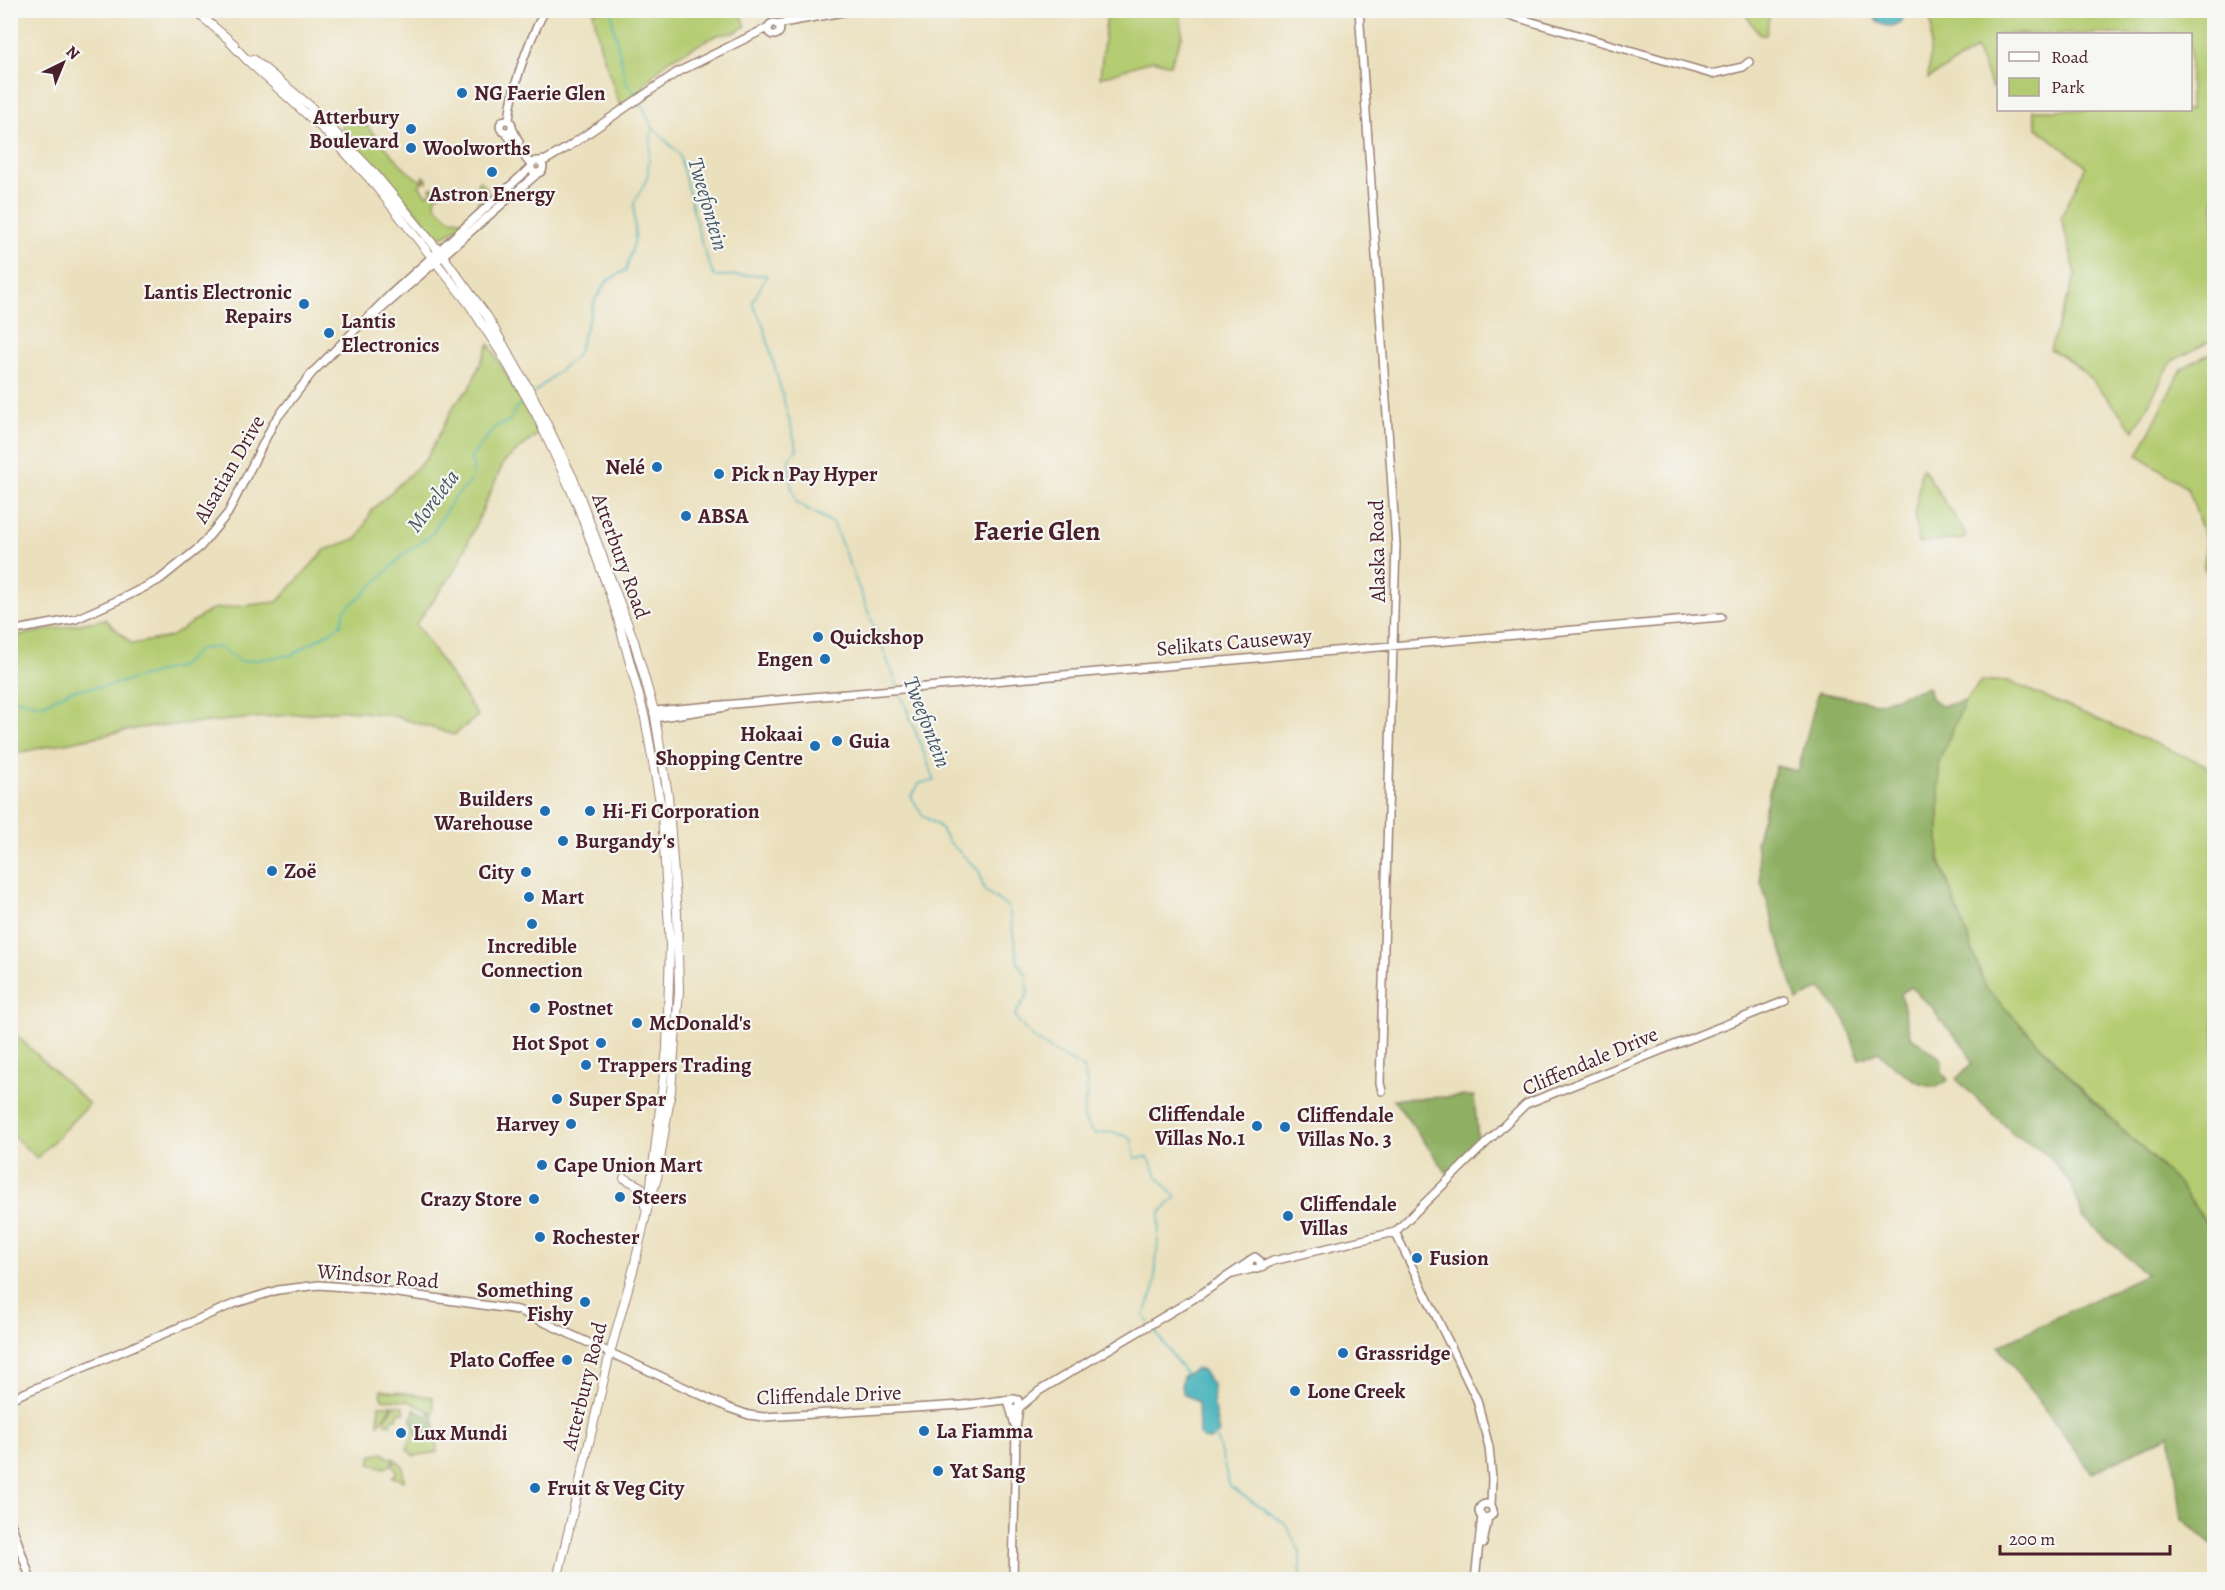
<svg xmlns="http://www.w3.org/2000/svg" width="2225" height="1590" viewBox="0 0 2225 1590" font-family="Alegreya,serif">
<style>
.green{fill:#b4cc71;stroke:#7f764e;stroke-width:1.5}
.forest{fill:#8fb063;stroke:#6c6847;stroke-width:1.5}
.water{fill:#3fb0b9;stroke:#446872;stroke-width:1.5}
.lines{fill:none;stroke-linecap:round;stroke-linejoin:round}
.stream{stroke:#3fb0b9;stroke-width:1.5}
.secondary-casing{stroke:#9a8074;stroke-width:10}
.primary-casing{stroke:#9a8074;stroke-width:10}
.secondary{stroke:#fff;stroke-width:7}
.primary{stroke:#fff;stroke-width:8}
.poi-dot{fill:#1f6fb2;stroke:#f6f6f2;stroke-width:2}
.labels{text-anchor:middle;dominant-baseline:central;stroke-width:4.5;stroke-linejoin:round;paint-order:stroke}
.poi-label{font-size:21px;font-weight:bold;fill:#4a1f2b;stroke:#f6f6f2;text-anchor:start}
.street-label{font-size:21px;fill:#4a1f2b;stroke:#f6f6f2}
.water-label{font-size:22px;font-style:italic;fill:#465964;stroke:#f6f6f2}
.district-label{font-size:27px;font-weight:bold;fill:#4a1f2b;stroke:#f6f6f2}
</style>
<rect width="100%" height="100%" fill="#f6f6f2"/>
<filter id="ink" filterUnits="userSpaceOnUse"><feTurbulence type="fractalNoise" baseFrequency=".0167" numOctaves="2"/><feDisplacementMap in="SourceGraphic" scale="12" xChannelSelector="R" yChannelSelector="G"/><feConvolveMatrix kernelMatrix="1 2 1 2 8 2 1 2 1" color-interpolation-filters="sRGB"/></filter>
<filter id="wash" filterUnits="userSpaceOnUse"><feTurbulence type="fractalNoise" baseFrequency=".008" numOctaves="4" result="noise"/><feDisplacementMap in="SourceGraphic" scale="24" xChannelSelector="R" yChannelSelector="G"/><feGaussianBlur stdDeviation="1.35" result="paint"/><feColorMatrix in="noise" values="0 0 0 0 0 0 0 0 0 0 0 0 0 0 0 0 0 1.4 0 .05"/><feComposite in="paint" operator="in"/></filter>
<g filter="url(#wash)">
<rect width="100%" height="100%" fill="#ebe0bd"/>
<path class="green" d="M593,11H739L746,26L733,33L717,35L667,61L644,85V90L620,106L600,46Z
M1107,11H1181L1182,36L1170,65L1153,60L1100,78Z
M1743,11H1770L1766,35H1760Z
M1927,11H2214V339L2172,361L2134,431C2109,400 2087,367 2050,349L2076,274L2061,217L2086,166L2037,128L2033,110H2190V34H1998V85L1992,88L1976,49L1928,79L1932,26Z
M356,115L364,120L363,122L407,171L421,181L424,176L427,179V182L424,180L419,186L427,195L432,191L430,188L435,187L440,195H436L435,205L450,219L463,220L478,205V201L482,200L483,189L477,185L479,181C484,183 489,191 487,196C480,207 451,237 439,237L345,134L342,127C344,120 349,115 356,115Z
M489,344L539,433L504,462L456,569L416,624L478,716L454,735L394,716L347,710L139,728L11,754V637L105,619L132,644L170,637L212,609L277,602L325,550L358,538L372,510L427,458L456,402L469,389Z
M2214,351V588L2204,568L2206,541L2188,488L2138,455L2181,369Z
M1923,468L1966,534L1964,539L1918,543L1915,512L1921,470Z
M1981,681H2008L2206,765L2214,774V1235L2179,1184L2091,1098L1986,988L1939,858V761L1965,701Z
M10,1029L89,1104L37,1158L11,1134Z
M381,1390L433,1397L434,1412L433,1413L408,1401L382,1399Z
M379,1405H393L381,1422L378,1424Z
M395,1405L403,1406L405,1413L399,1412L397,1418H393L391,1424L386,1423L385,1419Z
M415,1428L418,1436L423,1435L426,1437L428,1434L436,1432L437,1452L414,1456L407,1449Z
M384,1453L387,1457L393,1458L391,1465L385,1468L370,1464L372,1455Z
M395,1459L403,1467V1476L405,1477L404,1481L392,1477L397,1472L393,1465Z"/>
<path class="forest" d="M1928,687L1931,698L1941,706L1965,701L1939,761V858L1986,988L2090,1098L2179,1184L2214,1235V1547L2182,1519L2170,1434L2092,1473L1998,1346L2146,1274L2083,1217L2072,1185L2046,1153L2015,1135L1956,1079L1972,1063L1965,1046L1941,1021L1933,1008L1910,987L1901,994L1910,1036L1942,1059V1072L1948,1081C1944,1083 1938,1086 1934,1087C1919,1087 1888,1063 1879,1052L1859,1059L1845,1019L1821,988L1797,1001L1761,882L1756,842L1776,766L1798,771L1818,692L1877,703Z
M1474,1096L1478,1140L1447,1173L1393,1099Z
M414,1409L427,1416L429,1411L433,1413L436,1432L428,1434L426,1432L418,1436L416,1430L413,1427L414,1423L411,1422Z"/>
<path class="water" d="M1872,11V10L1907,11L1901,22C1888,30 1876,25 1872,11Z
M1195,1369L1203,1371L1212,1385L1214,1407L1219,1433L1210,1440L1204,1439L1199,1434L1198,1403L1192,1398L1184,1395L1181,1387L1183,1376Z"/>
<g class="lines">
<path class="stream" d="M612,10L613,24L626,82L638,96
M652,127L679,154L702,245L714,276L767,275L752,303L763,324L797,449L789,458L791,485L797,503L833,523L898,687
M534,393L577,355L595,300L607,281L626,270L635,239L634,203L647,179L652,127L640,100
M900,692L935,781L920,783L911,796L922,815L939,826L948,841L979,871L984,890L1009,908L1018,963L1027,975L1028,994L1015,1015C1028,1041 1059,1054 1084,1068C1085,1075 1087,1082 1087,1088C1087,1110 1076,1115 1095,1134L1112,1132L1131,1138L1135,1158L1148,1157L1158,1177L1176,1197L1160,1213L1154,1290L1144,1316L1149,1323
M10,698L41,705L72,690L107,686L181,666L200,649L220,647L241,662L292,655L341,625L345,609L364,594L403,555L431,535L454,498L470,483L474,468L470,459L495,427L509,421L517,407L525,400
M1152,1327L1186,1374
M1216,1436L1230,1487L1285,1523L1300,1552L1301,1580"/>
</g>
</g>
<g filter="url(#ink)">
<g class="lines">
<g class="secondary-casing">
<path id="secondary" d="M1359,10L1396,545L1380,1083L1382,1091
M1491,10L1712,74L1743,67L1749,62
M768 29a6 6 0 1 1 12 0a6 6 0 1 1-12 0Z
M777,24L854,10
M500 126a6 6 0 1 1 12 0a6 6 0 1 1-12 0Z
M509,120C513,82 527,45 545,10
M512,128L519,142
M505,132L531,165
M531 167a6 6 0 1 1 12 0a6 6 0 1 1-12 0Z
M539,161L546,160L568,147L676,73L769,27
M371,318L538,173
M10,631L76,619L125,597L159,580L200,547L228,513L274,422L312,373L391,294L531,167
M654,711L1721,617
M655,718L726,707
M1395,1232L1477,1400L1489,1447L1492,1479L1491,1506
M1249,1266L1250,1260L1255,1257L1260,1261V1267
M1233,1274L1252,1269H1257L1273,1261L1395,1232L1526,1104L1785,1001
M10,1399L236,1303L278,1290L319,1285L370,1289L518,1310L729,1408L749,1415L764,1417L963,1405L1013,1399
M1020,1407L1039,1391L1198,1296L1249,1262
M1011,1409L1016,1410L1019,1407L1018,1400L1013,1399L1009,1404L1015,1425
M1479 1511a7 7 0 1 1 14 0a7 7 0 1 1-14 0Z
M10,1520L31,1580
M1483,1544L1488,1517
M1013,1580L1016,1429L1019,1407
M1475,1580L1482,1516"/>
</g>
<g class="primary-casing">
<path id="primary" d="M194,10L234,44
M230,42L247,60L324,130L370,179L469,304L501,353L536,414L576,501L615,608L645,718L662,813L670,945L667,1049L649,1201L634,1267L610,1353L557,1580
M253,59L309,105L375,174L443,256L487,316L533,396L573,478L634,641L654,711L668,795L677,913L679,992L677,1015L671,1091L657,1178L653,1191
M624,1178L641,1187L645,1206"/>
</g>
<use href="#secondary" class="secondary"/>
<use href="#primary" class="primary"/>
</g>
</g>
<g class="poi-dot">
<circle cx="462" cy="93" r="6"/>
<circle cx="411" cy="129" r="6"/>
<circle cx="411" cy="148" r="6"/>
<circle cx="492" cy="172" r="6"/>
<circle cx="304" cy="304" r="6"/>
<circle cx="329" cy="333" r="6"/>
<circle cx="657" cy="467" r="6"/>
<circle cx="719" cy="474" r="6"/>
<circle cx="686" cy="516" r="6"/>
<circle cx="818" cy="637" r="6"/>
<circle cx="825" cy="659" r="6"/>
<circle cx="837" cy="741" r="6"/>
<circle cx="815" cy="746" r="6"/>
<circle cx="545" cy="811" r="6"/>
<circle cx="590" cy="811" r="6"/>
<circle cx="563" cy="841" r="6"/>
<circle cx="272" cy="871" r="6"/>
<circle cx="526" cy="872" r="6"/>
<circle cx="529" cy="897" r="6"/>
<circle cx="532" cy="924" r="6"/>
<circle cx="535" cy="1008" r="6"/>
<circle cx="637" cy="1023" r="6"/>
<circle cx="601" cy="1043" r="6"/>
<circle cx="586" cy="1065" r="6"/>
<circle cx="557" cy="1099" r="6"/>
<circle cx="571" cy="1124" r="6"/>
<circle cx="1257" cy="1126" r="6"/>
<circle cx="1285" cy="1127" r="6"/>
<circle cx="542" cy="1165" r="6"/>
<circle cx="620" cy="1197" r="6"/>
<circle cx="534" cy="1199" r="6"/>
<circle cx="1288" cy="1216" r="6"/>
<circle cx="540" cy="1237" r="6"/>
<circle cx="1417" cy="1258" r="6"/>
<circle cx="585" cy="1302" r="6"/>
<circle cx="1343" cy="1353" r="6"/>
<circle cx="567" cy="1360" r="6"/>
<circle cx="1295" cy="1391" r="6"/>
<circle cx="924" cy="1431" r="6"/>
<circle cx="401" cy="1433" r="6"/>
<circle cx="938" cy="1471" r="6"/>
<circle cx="535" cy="1488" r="6"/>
</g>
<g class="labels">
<g class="poi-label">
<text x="474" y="93">NG Faerie Glen</text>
<text x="399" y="117" text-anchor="end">Atterbury<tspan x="399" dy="24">Boulevard</tspan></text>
<text x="423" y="148">Woolworths</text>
<text x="492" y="194" text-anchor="middle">Astron Energy</text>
<text x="292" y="292" text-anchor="end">Lantis Electronic<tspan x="292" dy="24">Repairs</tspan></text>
<text x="341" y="321">Lantis<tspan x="341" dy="24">Electronics</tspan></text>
<text x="645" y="467" text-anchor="end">Nelé</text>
<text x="731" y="474">Pick n Pay Hyper</text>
<text x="698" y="516">ABSA</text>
<text x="830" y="637">Quickshop</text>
<text x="813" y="659" text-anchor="end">Engen</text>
<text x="803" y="734" text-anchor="end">Hokaai<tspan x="803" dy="24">Shopping Centre</tspan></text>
<text x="849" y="741">Guia</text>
<text x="533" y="799" text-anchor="end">Builders<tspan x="533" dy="24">Warehouse</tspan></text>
<text x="602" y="811">Hi-Fi Corporation</text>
<text x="575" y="841">Burgandy's</text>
<text x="284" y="871">Zoë</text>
<text x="514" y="872" text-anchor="end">City</text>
<text x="541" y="897">Mart</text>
<text x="532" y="946" text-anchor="middle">Incredible<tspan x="532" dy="24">Connection</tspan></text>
<text x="547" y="1008">Postnet</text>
<text x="649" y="1023">McDonald's</text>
<text x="589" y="1043" text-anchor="end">Hot Spot</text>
<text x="598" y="1065">Trappers Trading</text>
<text x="569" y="1099">Super Spar</text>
<text x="1245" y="1114" text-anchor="end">Cliffendale<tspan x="1245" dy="24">Villas No.1</tspan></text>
<text x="1297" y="1115">Cliffendale<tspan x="1297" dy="24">Villas No. 3</tspan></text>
<text x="559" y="1124" text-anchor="end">Harvey</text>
<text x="554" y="1165">Cape Union Mart</text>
<text x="632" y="1197">Steers</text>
<text x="522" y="1199" text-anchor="end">Crazy Store</text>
<text x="1300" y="1204">Cliffendale<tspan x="1300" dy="24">Villas</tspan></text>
<text x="552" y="1237">Rochester</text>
<text x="1429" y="1258">Fusion</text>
<text x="573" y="1290" text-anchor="end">Something<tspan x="573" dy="24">Fishy</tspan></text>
<text x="1355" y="1353">Grassridge</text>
<text x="555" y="1360" text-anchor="end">Plato Coffee</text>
<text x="1307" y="1391">Lone Creek</text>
<text x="936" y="1431">La Fiamma</text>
<text x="413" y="1433">Lux Mundi</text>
<text x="950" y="1471">Yat Sang</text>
<text x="547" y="1488">Fruit &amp; Veg City</text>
</g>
<g class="street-label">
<text transform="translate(229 469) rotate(-60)">Alsatian Drive</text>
<text transform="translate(1377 551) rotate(-91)">Alaska Road</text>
<text transform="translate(621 556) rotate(70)">Atterbury Road</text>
<text transform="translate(1234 642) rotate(-5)">Selikats Causeway</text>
<text transform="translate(1590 1061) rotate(-23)">Cliffendale Drive</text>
<text transform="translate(378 1276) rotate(5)">Windsor Road</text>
<text transform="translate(584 1386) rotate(-76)">Atterbury Road</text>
<text transform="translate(829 1395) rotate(-2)">Cliffendale Drive</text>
</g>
<g class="water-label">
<text transform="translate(708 204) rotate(74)">Tweefontein</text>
<text transform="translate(433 501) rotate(-53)">Moreleta</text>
<text transform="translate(927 722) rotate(69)">Tweefontein</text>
</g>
<g class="district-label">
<text x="1037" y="531">Faerie Glen</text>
</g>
</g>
<rect width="2225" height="1590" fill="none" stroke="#f6f6f2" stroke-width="36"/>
<rect x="1997" y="33" width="195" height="78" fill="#f6f6f2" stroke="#b1a0a2" stroke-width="1.5"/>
<rect x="2009" y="52" width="30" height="9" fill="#ffffff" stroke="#b1a0a2" stroke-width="1.5"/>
<text x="2051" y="63" font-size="18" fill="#4a1f2b">Road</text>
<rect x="2009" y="78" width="30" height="18" fill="#b4cc71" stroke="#b1a0a2" stroke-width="1.5"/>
<text x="2051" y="93" font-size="18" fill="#4a1f2b">Park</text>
<g transform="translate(63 63) rotate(43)" stroke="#f6f6f2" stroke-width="4.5" paint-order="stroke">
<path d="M0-4.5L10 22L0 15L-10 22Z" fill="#4a1f2b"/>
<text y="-9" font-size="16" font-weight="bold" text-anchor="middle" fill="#4a1f2b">N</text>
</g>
<path d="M2000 1545v9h170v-9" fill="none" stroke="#4a1f2b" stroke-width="3"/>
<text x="2009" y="1545" font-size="18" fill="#4a1f2b" stroke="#f6f6f2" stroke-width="4.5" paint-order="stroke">200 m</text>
</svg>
